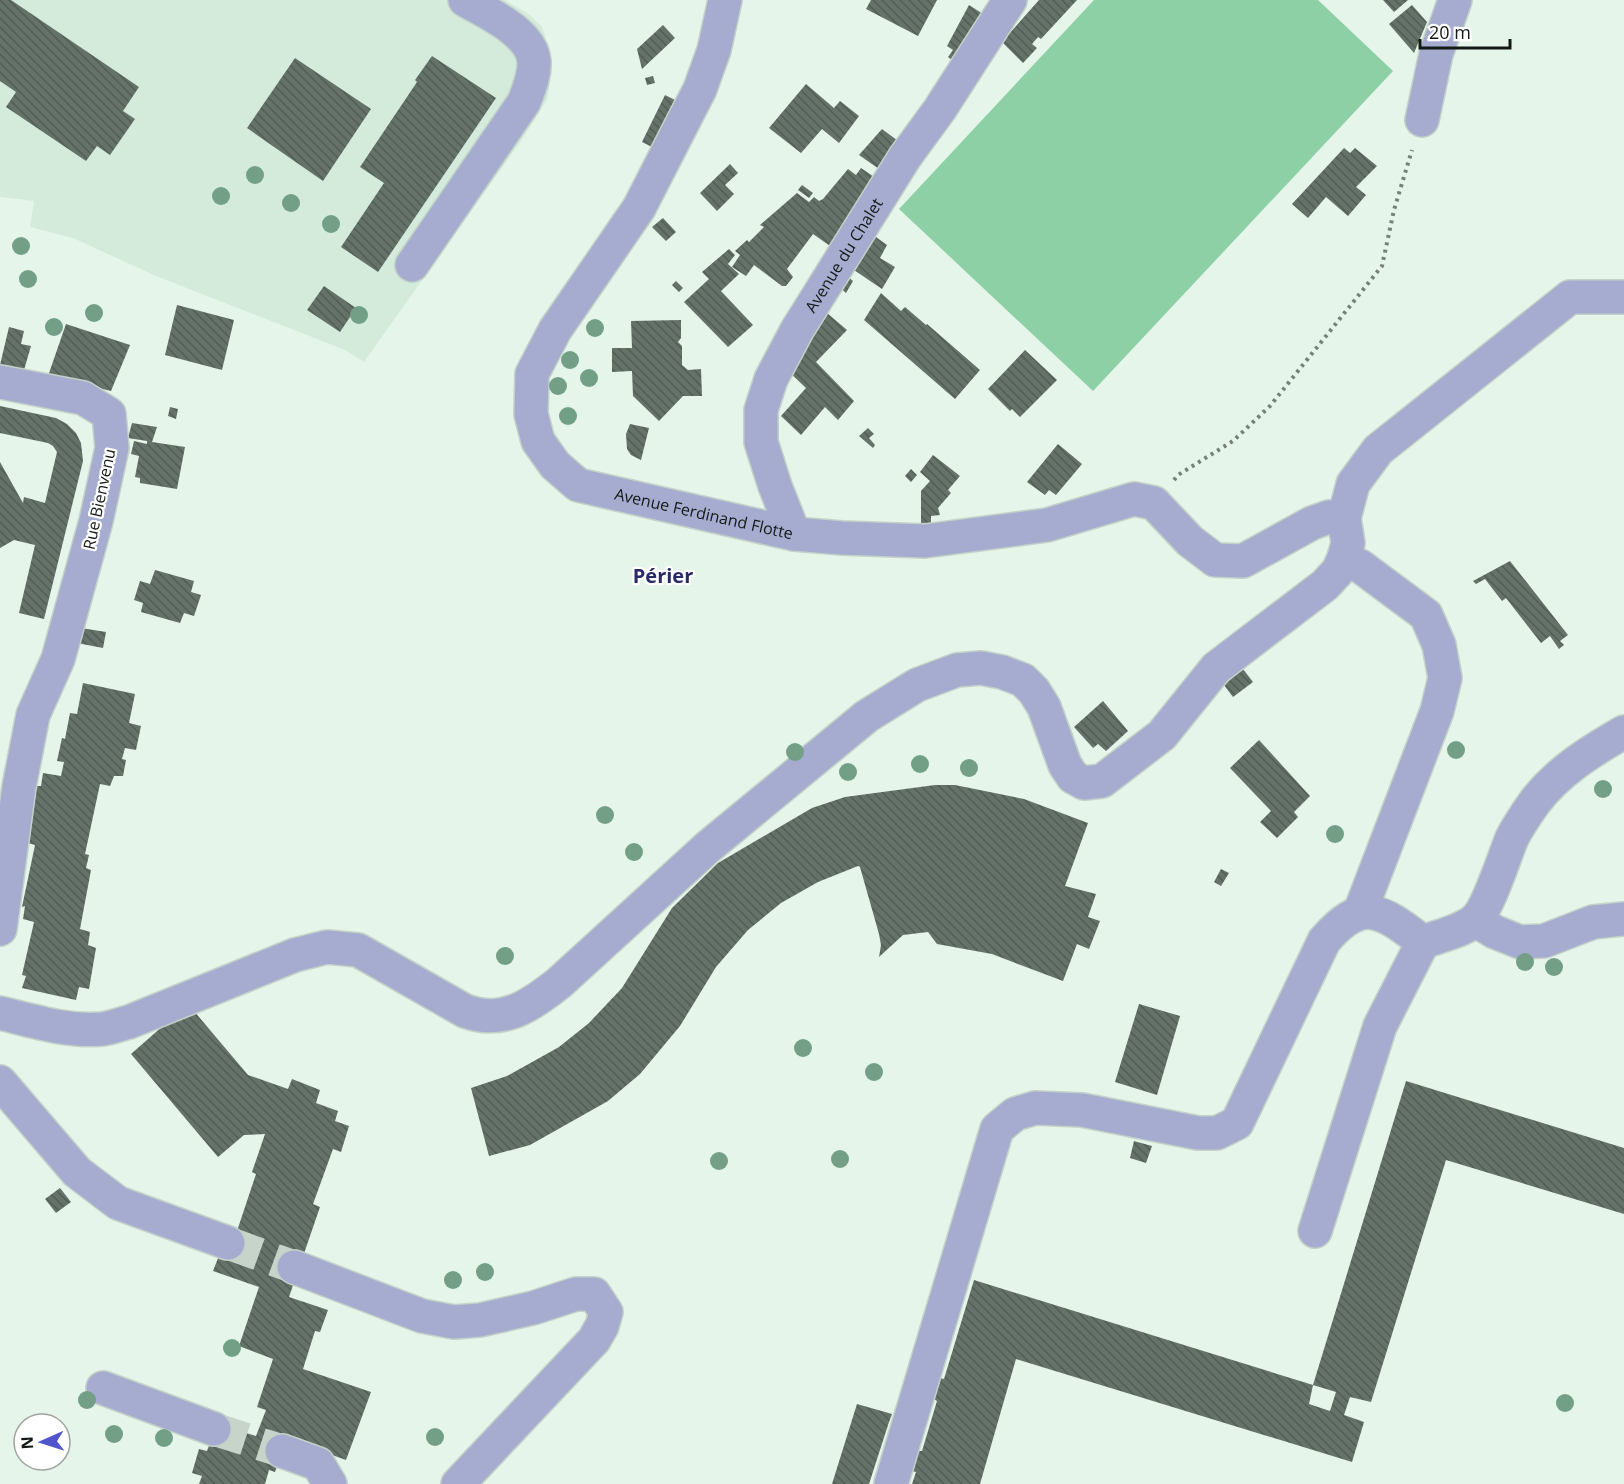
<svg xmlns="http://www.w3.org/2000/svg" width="1624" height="1484" viewBox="0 0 1624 1484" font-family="'Open Sans',sans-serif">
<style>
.built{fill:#d4ebdc}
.pitch{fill:#8dd0a6}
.building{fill:url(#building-back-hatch)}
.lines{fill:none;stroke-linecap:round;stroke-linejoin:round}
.minor-tunnel{stroke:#c6d4ca;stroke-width:33;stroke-dasharray:33 16;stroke-linecap:butt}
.minor-casing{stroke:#c3d2c8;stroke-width:36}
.path{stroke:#758078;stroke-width:4;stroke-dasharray:3 4.5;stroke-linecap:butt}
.minor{stroke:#a5accf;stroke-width:33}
.tree{fill:#739f87}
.labels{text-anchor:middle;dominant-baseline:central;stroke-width:4.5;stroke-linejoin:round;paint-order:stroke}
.street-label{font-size:16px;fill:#131915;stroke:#fff}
.quarter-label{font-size:20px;font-weight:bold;fill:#282b65;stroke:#fff}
</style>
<defs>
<pattern id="building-back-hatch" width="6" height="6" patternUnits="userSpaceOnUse" patternTransform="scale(1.5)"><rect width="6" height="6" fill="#647269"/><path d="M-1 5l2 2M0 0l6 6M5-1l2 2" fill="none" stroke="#515d55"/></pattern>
</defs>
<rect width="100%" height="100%" fill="#e5f5ea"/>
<path class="built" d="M0,0H505L530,15L542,27L550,50L552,71L547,100L521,141L364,362L345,350L156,276L73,238L30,227L34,201L0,197Z"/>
<path class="pitch" d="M1094,0H1318L1393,71L1093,391L899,209Z"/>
<path class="building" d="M0,0H11L139,87L123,111L135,119L110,155L97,146L86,161L6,107L16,92L0,81Z
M871,0H937L918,36L866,9Z
M1039,0H1077L1041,39L1038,37L1032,44L1037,48L1023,63L1002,42Z
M1383,0H1408L1394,12Z
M969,5L986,16L955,62L948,57L953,50L947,46Z
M1412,5L1427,22L1414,53L1389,24Z
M663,25L675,38L642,69L637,49Z
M432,56L496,98L378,272L341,247L384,183L360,167L417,82L415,80Z
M295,58L371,109L323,181L247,128Z
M653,76L655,83L647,85L645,78Z
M806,84L834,108L840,101L859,116L839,143L822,129L801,153L769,128Z
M665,95L681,103L658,150L642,142Z
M882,129L898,141L879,169L859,155Z
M1344,148L1350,153L1355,148L1377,166L1356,187L1366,195L1348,216L1326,197L1308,218L1292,204Z
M730,164L738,173L725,185L734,194L717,211L700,193Z
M861,168L877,179L833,248L813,234L787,269L793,277L786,286H782L754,265L746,276L732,267L740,255L735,251L747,240L749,242L764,227L760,225L797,193L809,202L814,197L819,201L823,199L848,169L856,175Z
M802,185L813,193L809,198L798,190Z
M663,218L676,232L666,241L652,227Z
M869,232L887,245L880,258L895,267L882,289L854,270L863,257L860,255Z
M729,249L735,255L728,264L739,274L721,291L753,325L728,347L684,302L709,279L702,272Z
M843,273L853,281L846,293L836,284Z
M676,281L683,288L679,292L672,285Z
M324,286L356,308L340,332L307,310Z
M881,293L901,311L905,307L926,325L927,324L980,370L955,399L864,320Z
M177,305L234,320L222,370L165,355Z
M820,307L847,330L816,362L854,401L838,420L825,407L801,435L781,416L806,388L787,370Z
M681,320V338L678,342L682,346V365L688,370L701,369L702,396H683L659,421L633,396L632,371L612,372V348H632L631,321Z
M66,324L130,345L111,391L48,376Z
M9,327L24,331L21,344L31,346L24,370L0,365Z
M1025,350L1057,380L1020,417L1012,409L1010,411L988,389Z
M0,406L56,418L67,424L76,433L81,443L83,461L44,619L19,613L35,545L14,540L0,548V462L23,503L24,497L45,503L57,452L53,446L48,443L0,433Z
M170,407L178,409L176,419L168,416Z
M132,423L157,427L152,442L185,447L177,489L140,483V478L135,477L139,456L131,454L134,441L147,444V441L128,438Z
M630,424L649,428L641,460L631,455L627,449L626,434Z
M868,428L874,434L869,438L875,445L873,448L859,436Z
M1058,444L1082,464L1056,495L1049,490L1045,495L1027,482Z
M933,455L960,476L948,490L951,493L938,508L940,515L931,516V531H921V491L930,481L920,472Z
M911,469L917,475L911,482L905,476Z
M1510,561L1568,635L1560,641L1564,645L1559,649L1550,636L1541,643L1506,598L1502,601L1485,579L1476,584L1473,581Z
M155,570L194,581L191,592L201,595L194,616L184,613L180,623L141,612L143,603L134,600L140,581L150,584Z
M81,628L106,632L103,648L77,643Z
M1243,669L1253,682L1233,697L1224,685Z
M83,683L135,694L129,723L141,726L136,750L125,748L122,759L126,760L123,776H114L110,786L100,784L85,854L89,855L86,868L91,870L80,929L90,932L88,945L96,948L89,989L79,987L76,1000L22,988L26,976L22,975L34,922L23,919L25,906L22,907L35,845L24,842L37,786H41L43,773L61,776L64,762L57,761L62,738L65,739L70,713L77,714Z
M1103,701L1128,731L1106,751L1098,744L1093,748L1074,727Z
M1259,740L1310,796L1294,812L1298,817L1277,838L1260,822L1271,811L1230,768Z
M935,785H955L1024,799L1088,823L1065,886L1096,894L1088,917L1100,921L1089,949L1077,944L1063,981L992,954L937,944L928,932L903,935L879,957L881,945L879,934L860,867L858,866L818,882L781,903L748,930L716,967L680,1026L640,1074L608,1101L530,1145L489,1156L471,1088L507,1076L559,1047L589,1023L622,988L672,908L718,863L812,808L845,797Z
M1221,869L1229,873L1221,886L1214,882Z
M188,1004L248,1075L288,1089L292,1079L320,1090L316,1103L338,1111L335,1121L349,1126L341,1152L333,1149L313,1204L320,1207L289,1297L328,1310L320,1332L315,1331L303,1369L371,1392L346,1460L321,1451L284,1447L275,1472L269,1470L265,1484H199L202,1476L192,1473L199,1449L207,1451L217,1424L256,1436L266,1410L257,1407L273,1359L239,1346L259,1287L213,1271L222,1248L235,1237L256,1174L252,1172L265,1134L244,1135L218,1157L131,1054Z
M1139,1004L1180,1016L1157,1095L1115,1082Z
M1406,1081L1624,1148V1214L1446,1160L1371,1402L1350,1397L1344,1415L1364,1422L1352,1462L1016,1359L980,1484H912L916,1472L912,1471L918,1451H922L937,1401L934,1399L940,1378L944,1379L974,1280L1313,1385L1309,1404L1330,1411L1336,1392L1313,1385Z
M1134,1141L1152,1146L1146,1163L1130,1158Z
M60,1188L71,1202L56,1213L45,1199Z
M857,1404L892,1414L889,1422L869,1484H832Z"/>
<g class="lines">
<path class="minor-tunnel" d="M228,1243L294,1267
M214,1429L282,1451"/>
<g class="minor-casing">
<g id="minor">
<path id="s1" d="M725,0L714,50L700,89L639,208L555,330L532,374L531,414L538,441L555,465L578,485L794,534L842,538L925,541L1047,525L1134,499L1154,503L1190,541L1215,560L1243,561L1312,523L1329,517L1344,518"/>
<path d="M1422,120L1436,54L1455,0"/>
<path d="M412,265L524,102C529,89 535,75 534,61C531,32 487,13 465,0"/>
<path d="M0,382L83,398L109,414L112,448L96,521L58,659L33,715L19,787L0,929"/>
<path id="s2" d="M794,534L775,486L761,442V410L771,379L797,330L905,157L940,109L1010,0"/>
<path d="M1344,558L1360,566L1426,615L1439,645L1445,678L1437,711L1360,912"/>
<path d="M1475,920L1495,932L1520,942L1544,941L1593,922L1624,919"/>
<path d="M0,1013C33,1021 67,1032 102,1029C111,1028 121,1024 129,1022L295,955L327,947L358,950L465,1011C503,1025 530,1006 559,983L708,847L867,716L917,685L957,670L981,668L1002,672L1023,680L1034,691L1044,707L1065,765L1073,777L1084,783L1102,781L1162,735L1216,668L1325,585L1338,571L1344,558L1348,543L1344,518L1353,484L1378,450L1570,297H1624"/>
<path d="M0,1082L77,1172L118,1203L228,1243"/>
<path d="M1315,1231L1380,1026L1423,942"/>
<path d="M294,1267L422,1316L454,1322L480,1320L533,1308L576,1294H594L606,1312L602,1326L594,1340L458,1484"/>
<path d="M103,1388L214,1429"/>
<path d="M282,1451L318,1464L330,1484"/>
<path d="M891,1484L997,1129L1015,1114L1035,1108L1082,1110L1198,1133H1217L1237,1123L1324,941C1363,895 1382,911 1423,942C1439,936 1460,932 1474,921C1488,910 1504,857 1512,838C1518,826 1527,813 1534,803C1557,772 1591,751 1624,732"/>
</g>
</g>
<path class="path" d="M1174,480L1178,475L1233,441L1270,406L1382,266L1394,210L1412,150"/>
<use href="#minor" class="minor"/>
</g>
<g class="tree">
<circle cx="255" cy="175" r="9"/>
<circle cx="221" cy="196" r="9"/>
<circle cx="291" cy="203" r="9"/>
<circle cx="331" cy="224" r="9"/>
<circle cx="21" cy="246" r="9"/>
<circle cx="28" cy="279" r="9"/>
<circle cx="94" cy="313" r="9"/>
<circle cx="359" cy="315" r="9"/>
<circle cx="54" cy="327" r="9"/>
<circle cx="595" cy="328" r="9"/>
<circle cx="570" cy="360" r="9"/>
<circle cx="589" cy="378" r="9"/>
<circle cx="558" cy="386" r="9"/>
<circle cx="568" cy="416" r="9"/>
<circle cx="1456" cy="750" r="9"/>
<circle cx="795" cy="752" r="9"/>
<circle cx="920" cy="764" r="9"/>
<circle cx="969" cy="768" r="9"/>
<circle cx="848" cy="772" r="9"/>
<circle cx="1603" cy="789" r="9"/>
<circle cx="605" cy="815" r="9"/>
<circle cx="1335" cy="834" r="9"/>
<circle cx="634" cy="852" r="9"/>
<circle cx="505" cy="956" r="9"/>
<circle cx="1525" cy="962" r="9"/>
<circle cx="1554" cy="967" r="9"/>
<circle cx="803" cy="1048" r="9"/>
<circle cx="874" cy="1072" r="9"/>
<circle cx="840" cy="1159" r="9"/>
<circle cx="719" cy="1161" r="9"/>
<circle cx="485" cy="1272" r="9"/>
<circle cx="453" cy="1280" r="9"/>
<circle cx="232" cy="1348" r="9"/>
<circle cx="87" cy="1400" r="9"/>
<circle cx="1565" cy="1403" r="9"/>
<circle cx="114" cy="1434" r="9"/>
<circle cx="435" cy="1437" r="9"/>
<circle cx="164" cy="1438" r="9"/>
</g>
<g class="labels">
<g class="street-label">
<text stroke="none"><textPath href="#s2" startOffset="306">Avenue du Chalet</textPath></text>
<text transform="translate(99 499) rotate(-78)">Rue Bienvenu</text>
<text stroke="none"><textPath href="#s1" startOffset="681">Avenue Ferdinand Flotte</textPath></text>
</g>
<g class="quarter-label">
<text x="663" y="575">Périer</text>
</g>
</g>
<g transform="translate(42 1442) rotate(267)"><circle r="28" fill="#ffffff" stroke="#a1a3a1" stroke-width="1.5"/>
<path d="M0-4.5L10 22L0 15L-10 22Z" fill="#5155cc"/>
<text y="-9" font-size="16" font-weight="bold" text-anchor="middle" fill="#131915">N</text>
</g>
<path d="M1420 39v9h90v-9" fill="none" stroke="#131915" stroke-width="3"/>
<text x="1429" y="39" font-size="18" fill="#131915" stroke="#ffffff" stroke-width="4.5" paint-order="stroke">20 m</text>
</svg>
